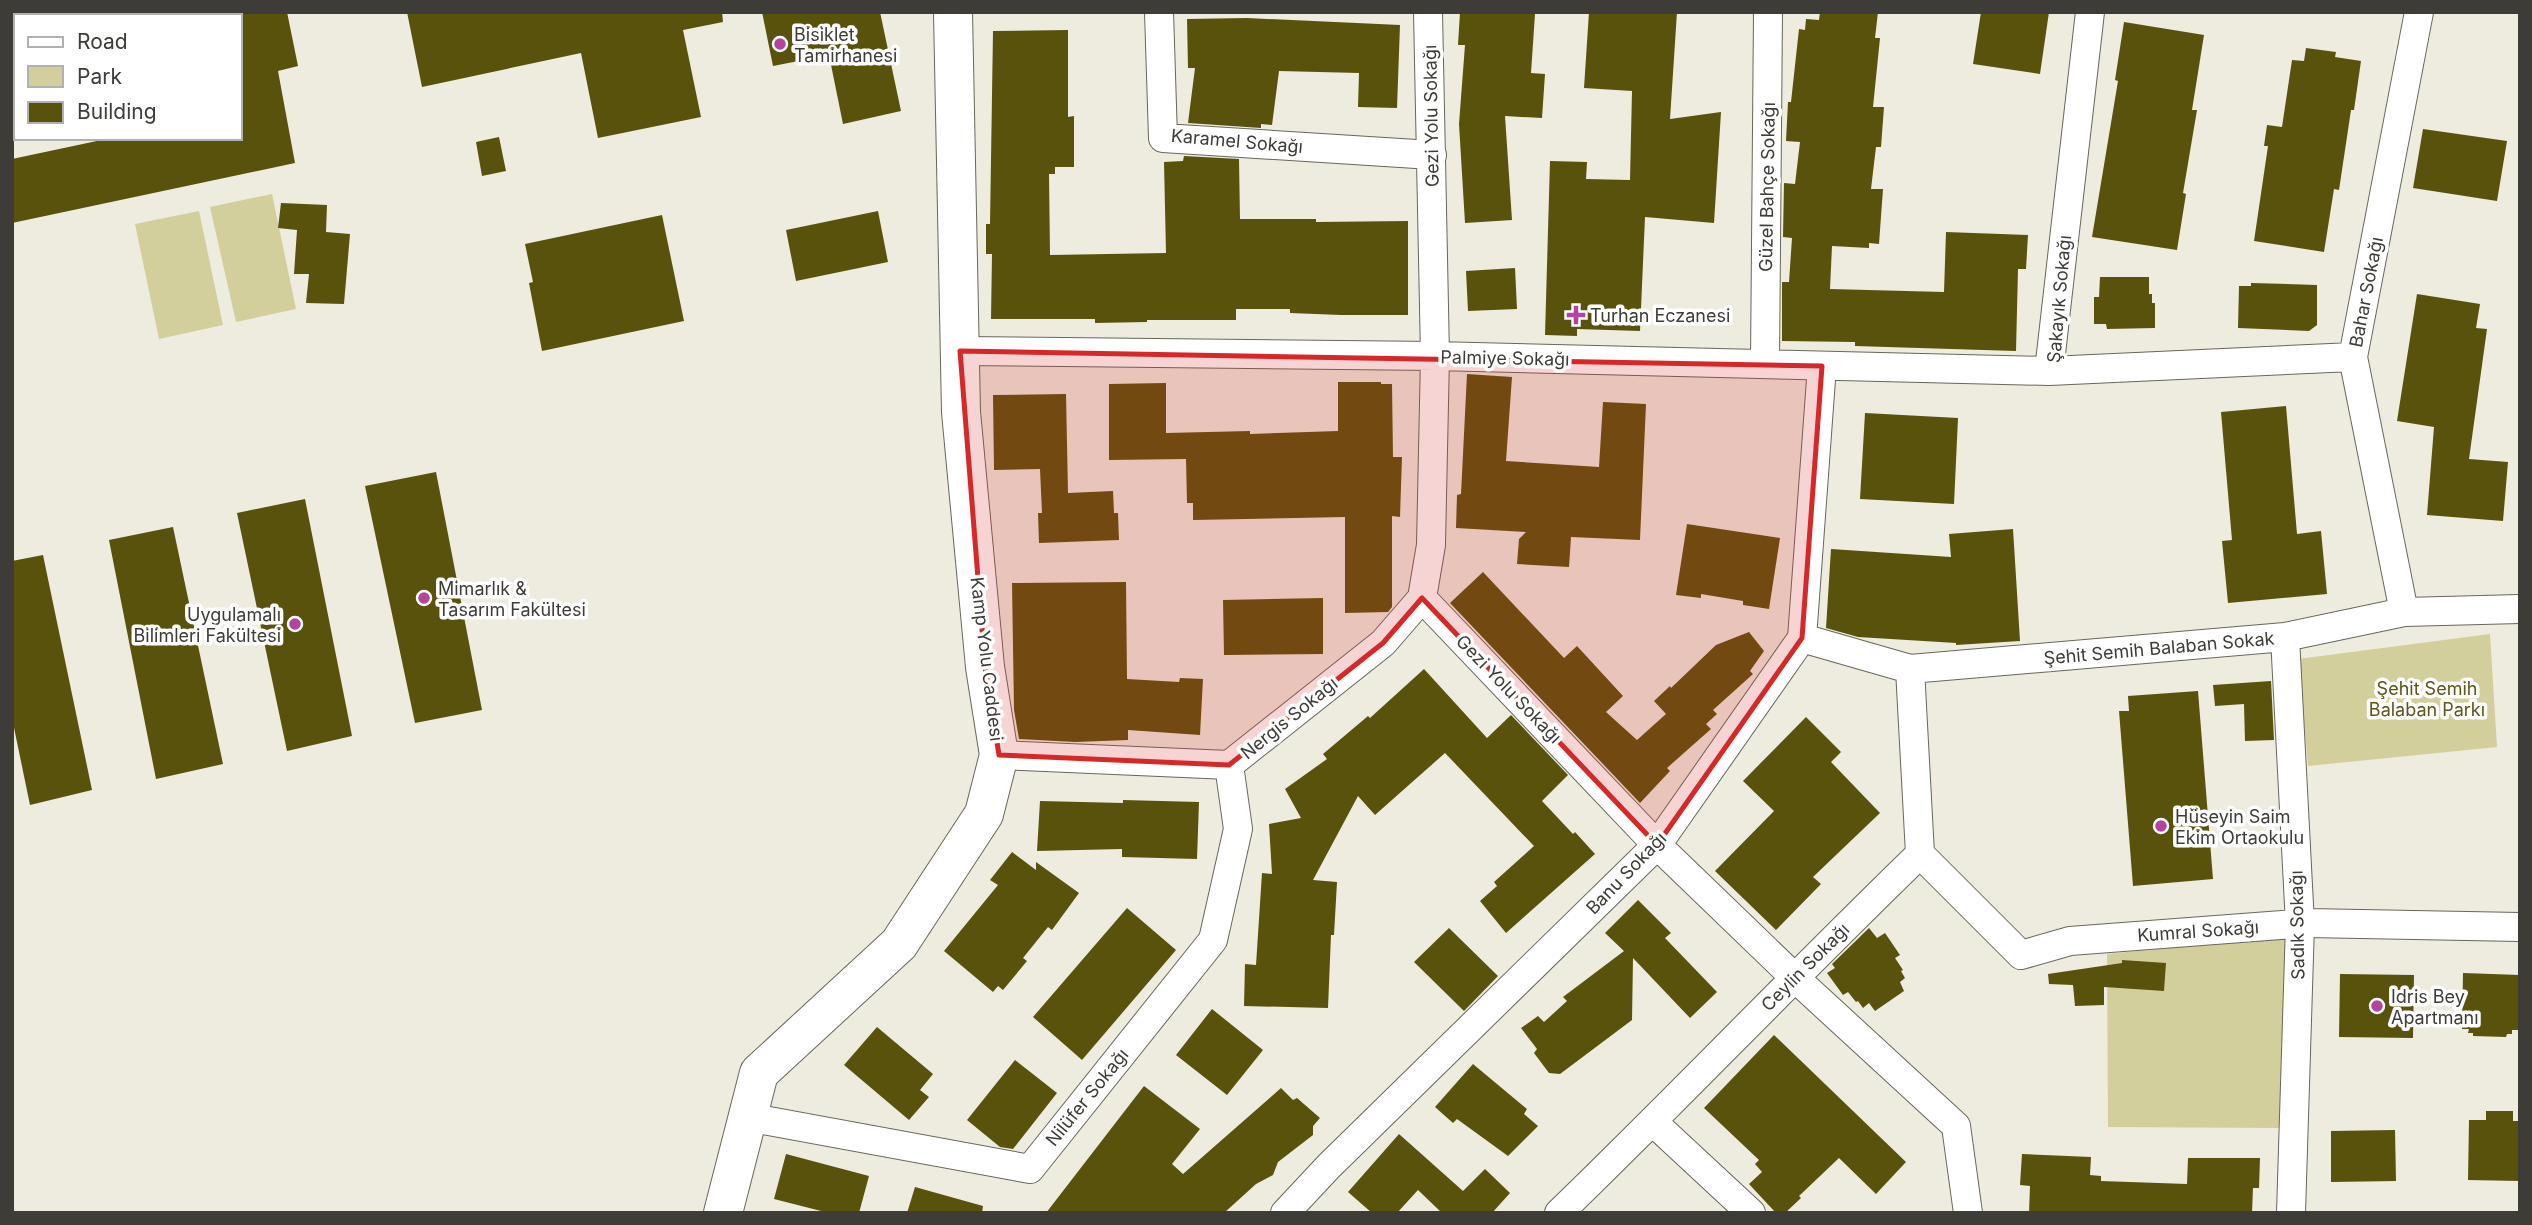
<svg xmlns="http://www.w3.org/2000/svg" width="2532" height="1225" viewBox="0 0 2532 1225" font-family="Inter,sans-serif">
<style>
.green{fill:#d3cf9c}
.building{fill:#59520c}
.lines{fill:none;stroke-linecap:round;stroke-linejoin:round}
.street-casing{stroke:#68675b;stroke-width:30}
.secondary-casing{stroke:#68675b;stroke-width:40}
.street{stroke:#fff;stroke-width:28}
.secondary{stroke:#fff;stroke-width:38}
.marked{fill:#d62828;fill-opacity:0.2;stroke:#d62828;stroke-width:5;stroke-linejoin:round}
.poi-dot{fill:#b5439d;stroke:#fff;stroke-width:2.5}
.labels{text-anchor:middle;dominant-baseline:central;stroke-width:7;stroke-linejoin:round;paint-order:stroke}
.poi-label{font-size:18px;fill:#3d3c37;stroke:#fff;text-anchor:start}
.street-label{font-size:18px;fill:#3d3c37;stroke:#fff}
.park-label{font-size:18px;fill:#5c5617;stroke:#fff}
</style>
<rect width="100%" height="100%" fill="#edecdf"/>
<path class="green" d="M272,194L296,309L236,322L210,207Z
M199,211L223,325L159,339L135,224Z
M2490,634L2497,747L2308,766L2298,659Z
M2286,936L2279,1128L2108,1127L2107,954Z"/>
<path class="building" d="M240,12H287L298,66L278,71L295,163L12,223V159L111,138H240Z
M407,12H722L723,22L683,30L701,117L598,138L581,53L422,87Z
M762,12H880L901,111L843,124L829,55L773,66Z
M1460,12L1535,14L1531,73L1545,74L1542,118L1505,116L1512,220L1465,223L1459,124L1465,45H1458Z
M1589,12H1677L1670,119L1721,112L1714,223L1645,217L1640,331L1577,329V336L1545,335L1550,161L1587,162L1586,179L1630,180L1632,91L1584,88Z
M1820,12H1878L1875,38H1880L1873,107H1884L1881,147H1876L1871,189H1883L1879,244L1869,243V248L1832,246L1830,289L1944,292L1946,232L2028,235L2026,269H2018L2016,351L1855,346V342L1782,341V282H1789L1792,238L1783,237L1784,183L1795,184L1800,142L1786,141L1788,102H1791L1799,29L1805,30L1806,19L1819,20Z
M1981,12H2049L2040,74L1973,64Z
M1247,18L1400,25L1397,108L1358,107L1359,73L1279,71L1272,125L1261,124V128L1188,123L1195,68H1188L1187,19Z
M2124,22L2204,35L2192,110H2197L2183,193L2186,194L2177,250L2092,237L2118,81L2115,80Z
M1068,30V117L1074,116V167H1055V174H1049L1050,255L1166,253L1164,162L1183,161L1184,156L1239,159L1240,219H1316V222L1408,221V315H1341L1290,313V309H1236V320H1147V322L1095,323V319H991L992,254H986V224H990L993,31Z
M2306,48L2336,52L2335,57L2361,61L2354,110H2351L2339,190L2334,189L2324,252L2254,241L2268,146H2264L2267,125L2282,127L2292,60L2304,61Z
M2423,129L2507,141L2497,201L2413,188Z
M499,137L506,171L482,176L476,142Z
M281,203L327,205L326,232L350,234L344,304L306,303L309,274H294L297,230L278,228Z
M878,211L888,262L796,281L786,230Z
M662,215L684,321L542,351L529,283L533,282L525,244Z
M1515,268L1517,309L1468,311L1466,271Z
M2100,277H2149V294H2152V303H2155V328L2107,329L2106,324H2094V297H2099Z
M2251,283L2317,285V325L2309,331L2238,328L2239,286H2251Z
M2417,294L2480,304L2476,328L2487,329L2469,459L2508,462L2503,521L2427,515L2434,427L2397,421Z
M1467,374L1512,377L1506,461L1599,467L1603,402L1646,404L1640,540L1571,537L1569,567L1517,564L1519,539L1526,532L1456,528L1457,495L1461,494Z
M1338,382H1381V384H1392L1393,457H1402L1400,517L1392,516V607L1388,612L1345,613V517L1193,520V503H1187L1186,459L1109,460V384L1166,383V433L1250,431V434L1338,431Z
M1066,394L1068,493L1113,491L1114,513H1118L1119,540L1039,543L1038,513H1042L1040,469L994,470L993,395Z
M2286,406L2297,534L2321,531L2327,594L2228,603L2222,541L2232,540L2221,412Z
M1865,413L1958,418L1954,504L1860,499Z
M436,472L482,710L415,723L365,486Z
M305,499L352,736L287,751L237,513Z
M1687,524L1780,538L1769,609L1743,605V601L1701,594V598L1676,595Z
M173,527L223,764L156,779L109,540Z
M2013,529L2020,641L1956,645V643L1858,637L1826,628L1831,549L1951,557L1949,534Z
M43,555L92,790L30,805L12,718V561Z
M1483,572L1564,658L1577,646L1623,696L1606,712L1637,740L1666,714L1654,701L1670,686L1671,688L1716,645L1749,632L1764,651L1750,671L1753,674L1713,710L1717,714L1706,724L1711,729L1667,768L1670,771L1640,803L1450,603Z
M1126,582L1127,679L1179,682L1180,678L1203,679L1200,735L1128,730V740L1075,742L1019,739L1014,710L1012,583Z
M1323,598V654L1224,655L1223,600Z
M1424,669L1487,738L1511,715L1568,775L1542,801L1573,834L1575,832L1595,854L1506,933L1480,901L1497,886L1494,882L1534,846L1445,753L1375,815L1358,796L1313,880L1337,882L1334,935H1331L1328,1008L1244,1006L1245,964L1256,965L1262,873L1272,874L1269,824L1301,818L1285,789L1327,759L1323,754L1368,716L1370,718Z
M2271,681L2274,740L2245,741L2244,704L2215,706L2213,685Z
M2198,691L2213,879L2133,886L2119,711H2129L2128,696Z
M1806,717L1841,752L1831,762L1880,813L1813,877L1821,884L1776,930L1715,871L1774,811L1743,781Z
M1123,800L1199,802L1197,859L1122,857V849L1037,851L1040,801L1123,803Z
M1012,852L1036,870V862L1079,893L1052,930L1048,927L1023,958L1027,961L1003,990L998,986L993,992L944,951L998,885L990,880Z
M1638,900L1671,933L1665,938L1717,992L1690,1018L1633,958L1632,1020L1560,1074L1549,1073L1534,1053L1537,1049L1521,1028L1538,1016L1544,1022L1567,1001L1563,997L1624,951L1605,933Z
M1127,908L1176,950L1082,1060L1033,1017Z
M1449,928L1498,976L1464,1011L1414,962Z
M1869,928L1877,938L1885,933L1900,955L1895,958L1903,970L1901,971L1905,978L1900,982L1904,991L1875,1011L1869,1003L1863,1008L1858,1001L1856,1002L1848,992L1843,995L1827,973L1835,968L1832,964Z
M2122,960L2166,963L2164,991L2104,987V1005L2075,1006L2073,985L2049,984L2048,974L2122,963Z
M2463,973L2520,975L2519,1030H2512V1034H2507L2506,1037L2473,1036V1033H2468L2469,1029H2462Z
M2340,974L2414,975L2413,1038L2339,1037Z
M1212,1009L1263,1050L1227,1095L1176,1055Z
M877,1027L933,1074L920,1090L929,1097L909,1120L844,1065Z
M1774,1035L1906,1162L1876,1194L1839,1158L1799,1196L1801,1198L1785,1213H1776L1749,1184L1762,1172L1755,1164L1759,1160L1704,1108Z
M1015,1060L1057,1093L1013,1149L1000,1147L967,1120Z
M1473,1064L1527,1109L1524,1114L1538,1126L1508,1156L1457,1119L1453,1123L1435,1107Z
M1144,1086L1200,1129L1172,1164L1183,1174L1281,1088L1293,1100L1297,1098L1320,1118L1313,1126V1135L1278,1162L1273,1175L1256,1184L1224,1213H1046Z
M2486,1111H2513V1121H2520V1181L2468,1180L2469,1120H2486Z
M2395,1130L2396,1181L2331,1182V1131Z
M1399,1134L1463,1191L1485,1169L1510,1193L1492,1213H1442L1418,1190L1397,1213H1372L1348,1192Z
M786,1154L869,1176L859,1213H829L774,1199Z
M2022,1154L2091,1157L2090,1175L2101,1176V1181L2187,1184L2188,1158H2260L2259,1188H2253L2252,1213H2029L2030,1186L2020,1185Z
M915,1187L983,1206L982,1213H907Z"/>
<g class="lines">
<g class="street-casing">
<path id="street" d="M1159,12L1163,138L1432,155
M1428,12L1435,356L1431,545L1422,598L1657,845L1794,977L1956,1126L1968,1213
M2090,12L2049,371L2353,357
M960,351L1435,356L2049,371
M1765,363L1768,12
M2404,612L2353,357L2419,12
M2285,637L2300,924L2291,1213
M1802,638L1910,669L2285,637L2404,612L2520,609
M999,755L1229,765L1383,643L1422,598
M1920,854L2021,955L2070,941L2308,923L2520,927
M747,1117L1030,1169L1213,940L1238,829L1229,765
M1653,1122L1751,1213
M1285,1213L1329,1166L1657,845L1802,638L1822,366
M1559,1213C1681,1095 1798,972 1920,854L1910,669"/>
</g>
<g class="secondary-casing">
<path id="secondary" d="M723,1213L759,1073L899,944L984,814L999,755L985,667L961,412L953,12"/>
</g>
<use href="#street" class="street"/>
<use href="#secondary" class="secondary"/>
</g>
<path class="marked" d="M960,351L1822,366L1802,638L1657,845L1422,598L1383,643L1229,765L999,755L985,667Z"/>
<g class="poi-dot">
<circle cx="780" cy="44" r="7"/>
<path d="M1572.5 304.5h7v7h7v7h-7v7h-7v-7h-7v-7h7z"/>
<circle cx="424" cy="598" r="7"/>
<circle cx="295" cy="624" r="7"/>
<circle cx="2161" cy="826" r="7"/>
<circle cx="2377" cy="1006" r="7"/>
</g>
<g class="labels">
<g class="poi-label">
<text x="794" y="34">Bisiklet<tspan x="794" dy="21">Tamirhanesi</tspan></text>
<text x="1590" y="315">Turhan Eczanesi</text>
<text x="438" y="588">Mimarlık &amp;<tspan x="438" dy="21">Tasarım Fakültesi</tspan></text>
<text x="281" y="614" text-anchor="end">Uygulamalı<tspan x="281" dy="21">Bilimleri Fakültesi</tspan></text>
<text x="2175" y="816">Hüseyin Saim<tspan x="2175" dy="21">Ekim Ortaokulu</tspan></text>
<text x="2391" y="996">Idris Bey<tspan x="2391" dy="21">Apartmanı</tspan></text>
</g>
<g class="street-label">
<text transform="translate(1431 116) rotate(-91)">Gezi Yolu Sokağı</text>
<text transform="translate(1237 141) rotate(5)">Karamel Sokağı</text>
<text transform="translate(1767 187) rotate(-89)">Güzel Bahçe Sokağı</text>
<text transform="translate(2366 292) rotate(-79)">Bahar Sokağı</text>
<text transform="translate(2059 299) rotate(-85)">Şakayık Sokağı</text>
<text transform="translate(1505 358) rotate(1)">Palmiye Sokağı</text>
<text transform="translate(2159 648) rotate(-5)">Şehit Semih Balaban Sokak</text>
<text transform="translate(987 659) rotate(83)">Kamp Yolu Caddesi</text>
<text transform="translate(1509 689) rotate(46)">Gezi Yolu Sokağı</text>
<text transform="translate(1289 718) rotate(-39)">Nergis Sokağı</text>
<text transform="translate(1626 873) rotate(-46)">Banu Sokağı</text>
<text transform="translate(2297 925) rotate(-91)">Sadık Sokağı</text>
<text transform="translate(2198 931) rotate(-4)">Kumral Sokağı</text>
<text transform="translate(1805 967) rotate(-45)">Ceylin Sokağı</text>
<text transform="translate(1087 1097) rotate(-51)">Nilüfer Sokağı</text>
</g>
<g class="park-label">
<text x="2427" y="688">Şehit Semih<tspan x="2427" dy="21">Balaban Parkı</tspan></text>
</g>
</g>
<rect width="2532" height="1225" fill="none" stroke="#3d3c37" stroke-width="28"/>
<rect x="14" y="14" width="228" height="126" fill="#ffffff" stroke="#b1b1af" stroke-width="2"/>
<rect x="28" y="37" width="35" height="10" fill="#ffffff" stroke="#b1b1af" stroke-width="2"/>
<text x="77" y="49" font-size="21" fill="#3d3c37">Road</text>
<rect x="28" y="66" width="35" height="21" fill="#d3cf9c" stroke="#b1b1af" stroke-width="2"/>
<text x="77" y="84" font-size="21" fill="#3d3c37">Park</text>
<rect x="28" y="102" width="35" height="21" fill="#59520c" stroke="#b1b1af" stroke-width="2"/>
<text x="77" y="119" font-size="21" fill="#3d3c37">Building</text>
</svg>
